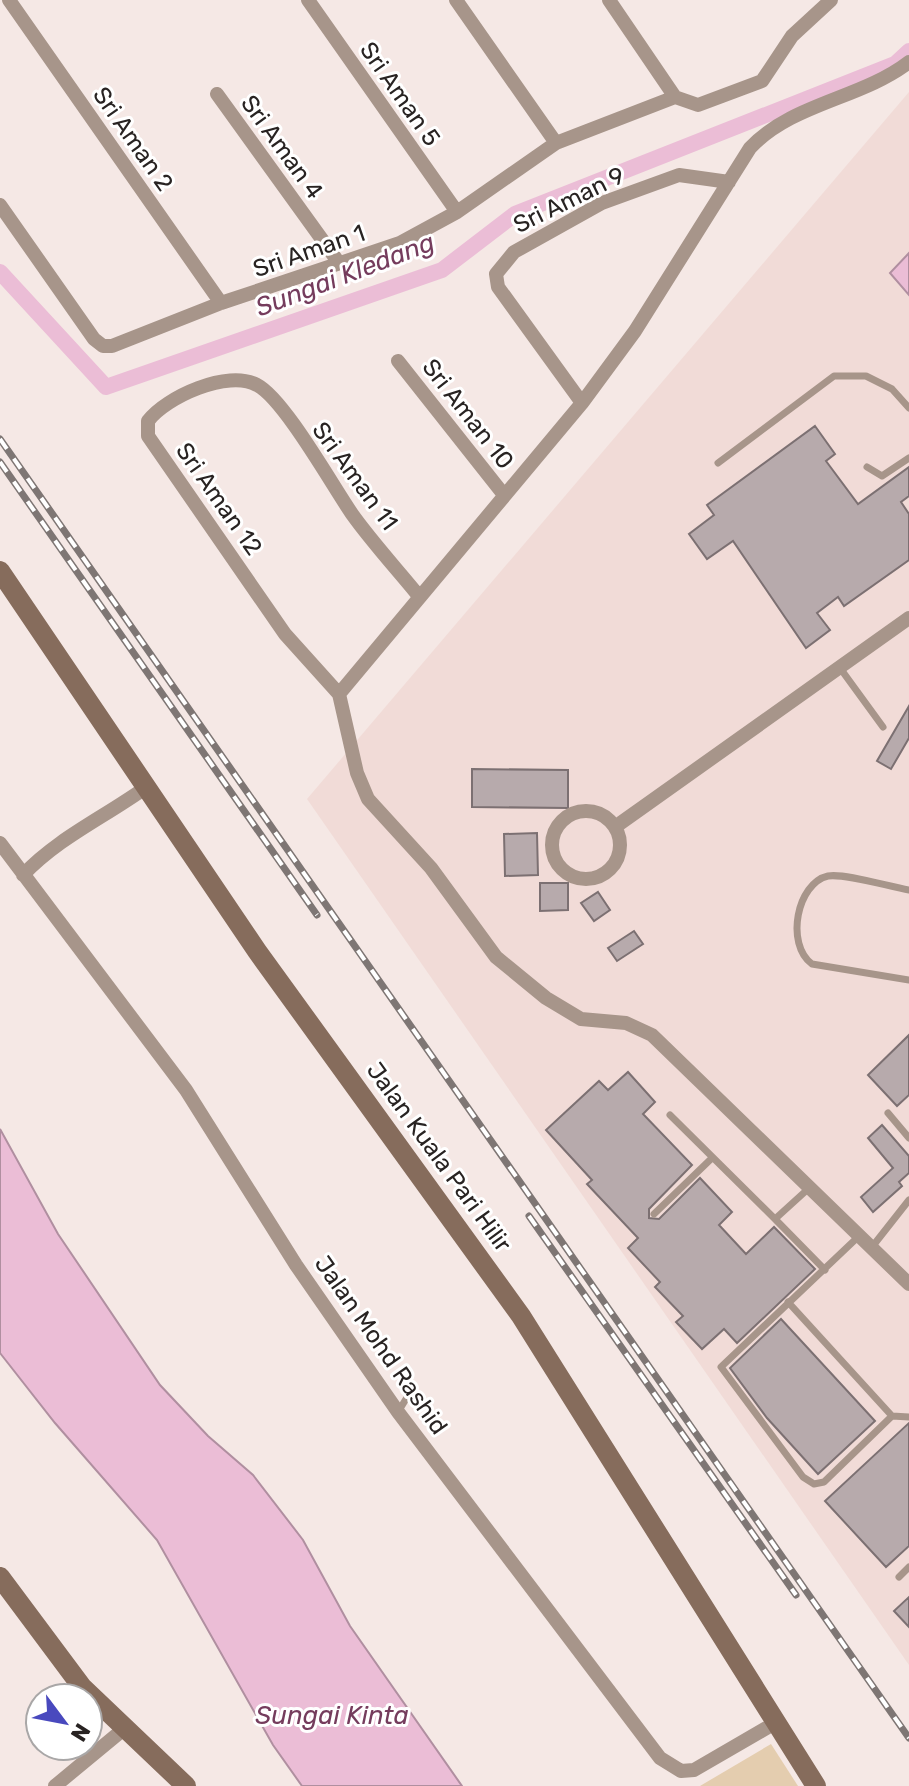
<svg xmlns="http://www.w3.org/2000/svg" width="909" height="1786" viewBox="0 0 909 1786" font-family="Rubik,sans-serif">
<style>
.built{fill:#f1dbd7}
.green{fill:#e4cdaf}
.water{fill:#ebbdd6;stroke:#b08fa0;stroke-width:2}
.lines{fill:none;stroke-linecap:round;stroke-linejoin:round}
.canal{stroke:#ebbdd6;stroke-width:16}
.building{fill:#b7aaac;stroke:#7c7072;stroke-width:2}
.lane{stroke:#a7958a;stroke-width:7}
.street{stroke:#a7958a;stroke-width:14}
.secondary{stroke:#866c5c;stroke-width:20}
.rail-casing{stroke:#7e7674;stroke-width:7}
.rail{stroke:#fff;stroke-width:4;stroke-dasharray:12;stroke-linecap:butt}
.labels{text-anchor:middle;dominant-baseline:central;stroke-width:6;stroke-linejoin:round;paint-order:stroke}
.street-label{font-size:24px;fill:#282322;stroke:#fff}
.water-label{font-size:26px;font-style:italic;fill:#753c5d;stroke:#fff}
</style>
<rect width="100%" height="100%" fill="#f5e8e5"/>
<path class="built" d="M909,92V1665L307,799Z"/>
<path class="green" d="M771,1744L798,1786H700Z"/>
<path class="water" d="M909,253V295L890,273Z
M0,1129L58,1234L160,1385L208,1436L253,1475L303,1540L350,1626L462,1786H302L273,1745L157,1540L55,1423L0,1353Z"/>
<g class="lines">
<path class="canal" d="M0,272L106,387L442,270L515,214L895,64L909,51"/>
</g>
<path class="building" d="M815,426L835,454L826,461L858,504L909,467V496L901,502L909,514V560L844,606L838,597L817,613L830,630L806,648L733,541L707,559L689,534L714,515L707,505Z
M909,706V738L891,769L877,761Z
M472,769L568,770V808L472,807Z
M537,833L538,875L505,876L504,834Z
M540,883H568V910L540,911Z
M598,892L610,910L594,921L581,903Z
M634,931L643,944L617,961L608,948Z
M909,1035V1095L897,1106L868,1075Z
M628,1072L655,1102L643,1114L692,1165L649,1209V1218L659,1219L700,1178L732,1212L719,1225L746,1254L774,1227L815,1269L737,1343L724,1329L702,1349L676,1322L683,1316L655,1287L660,1282L628,1248L638,1238L587,1184L592,1180L546,1130L599,1081L608,1090Z
M882,1125L909,1156V1173L899,1182L902,1186L873,1212L861,1197L893,1168L868,1138Z
M781,1319L875,1421L818,1474L767,1418L730,1368Z
M909,1423V1546L886,1567L825,1501Z
M909,1597V1627L894,1611Z"/>
<g class="lines">
<path class="lane" d="M718,463L834,376H866L892,389L909,408
M867,467L882,476L909,458
M840,668L883,727
M909,890C890,887 845,873 828,876C797,883 785,944 812,964L909,980
M888,1113L909,1138
M670,1115L775,1219L808,1189
M654,1214L712,1158
M775,1219L825,1270
M858,1237L721,1367L803,1477L814,1484L824,1482L892,1416
M872,1247L909,1200
M788,1302L892,1416L909,1417
M398,1412L414,1386
M899,1577L909,1567"/>
<path class="street" d="M9,0L221,303
M308,0L457,212
M456,0L556,143
M609,0L675,97L698,105L762,81L792,36L831,0
M217,94L339,263
M0,205L94,339L103,346H112L221,303L400,243L457,212L556,143L675,97
M398,361L504,495
M582,403L498,287L496,274L514,252L602,203L679,175L729,182
M339,694L582,403L635,331L750,148C792,103 861,99 909,62
M339,694L357,773L368,799L431,868L496,957L546,998L581,1019L626,1023L652,1035L909,1284
M339,694L285,634L148,436V421C166,397 228,369 257,385C284,399 332,485 352,514C372,542 396,568 418,595
M552 845a34 34 0 1 1 68 0a34 34 0 1 1-68 0Z
M615,827L909,618
M0,843L186,1090L296,1265L398,1412L660,1758L681,1771L694,1770L775,1723
M23,875C58,838 103,818 145,788
M55,1786L125,1728"/>
<path class="secondary" d="M0,571L257,951L521,1316L816,1786
M0,1577L82,1687L186,1786"/>
<g class="rail-casing">
<path id="rail" d="M0,439L909,1738
M0,462L317,915
M529,1216L796,1595"/>
</g>
<use href="#rail" class="rail"/>
</g>
<g class="labels">
<g class="street-label">
<text transform="translate(400 94) rotate(55)">Sri Aman 5</text>
<text transform="translate(133 139) rotate(55)">Sri Aman 2</text>
<text transform="translate(282 147) rotate(54)">Sri Aman 4</text>
<text transform="translate(569 200) rotate(-26)">Sri Aman 9</text>
<text transform="translate(309 251) rotate(-19)">Sri Aman 1</text>
<text transform="translate(468 414) rotate(52)">Sri Aman 10</text>
<text transform="translate(355 476) rotate(54)">Sri Aman 11</text>
<text transform="translate(219 499) rotate(55)">Sri Aman 12</text>
<text transform="translate(439 1157) rotate(54)">Jalan Kuala Pari Hilir</text>
<text transform="translate(381 1345) rotate(55)">Jalan Mohd Rashid</text>
</g>
<g class="water-label">
<text transform="translate(345 275) rotate(-21)">Sungai Kledang</text>
<text x="332" y="1715">Sungai Kinta</text>
</g>
</g>
<g transform="translate(64 1722) rotate(122)"><circle r="38" fill="#ffffff" stroke="#a9a7a7" stroke-width="2"/>
<path d="M0-6L14 30L0 20L-14 30Z" fill="#4949be"/>
<text y="-12" font-size="22" font-weight="bold" text-anchor="middle" fill="#282322">N</text>
</g>
</svg>
